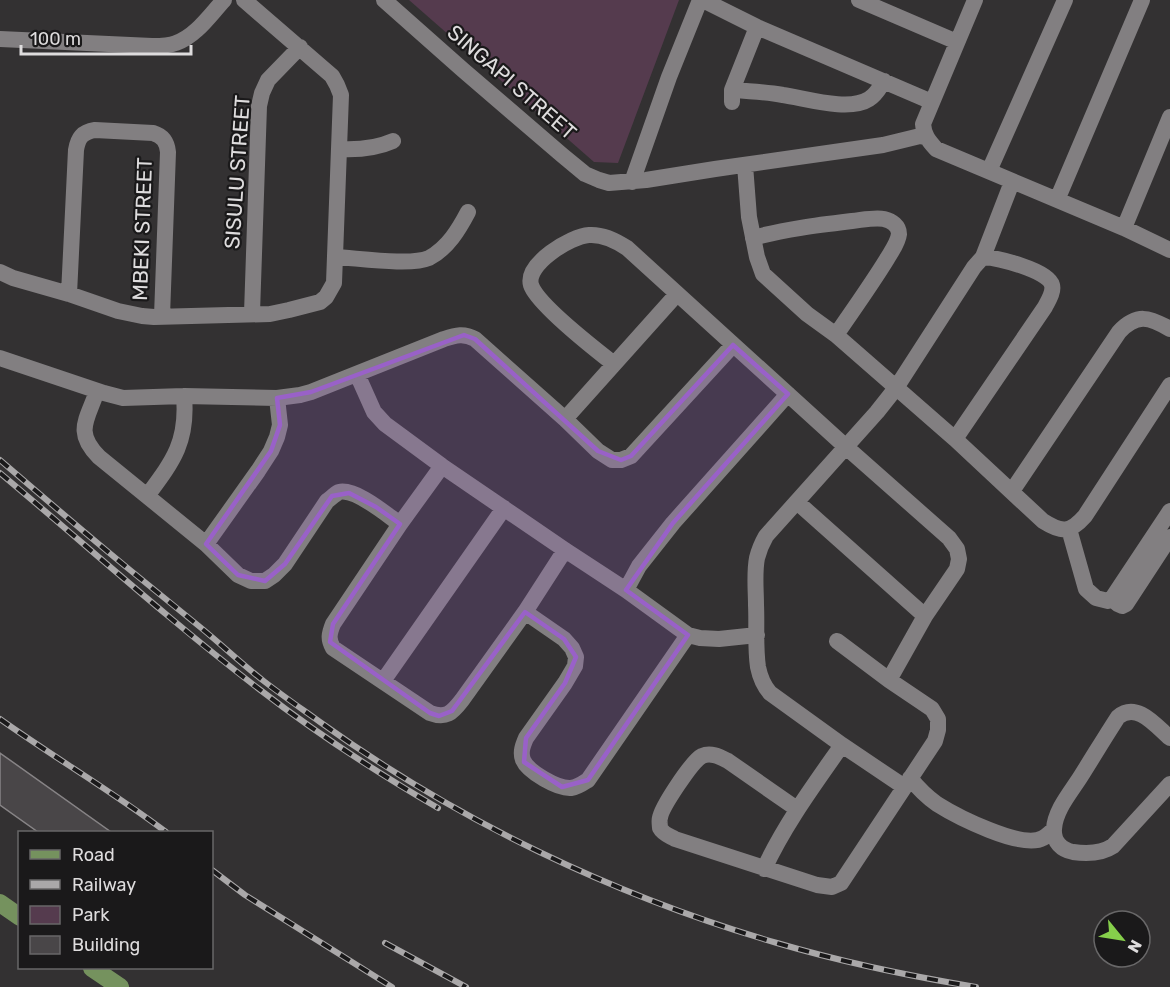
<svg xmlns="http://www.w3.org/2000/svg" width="1170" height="987" viewBox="0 0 1170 987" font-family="Rubik,sans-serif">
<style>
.green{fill:#553b4e}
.building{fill:#494648;stroke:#878486;stroke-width:1.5}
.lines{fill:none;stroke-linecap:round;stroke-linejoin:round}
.minor{stroke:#827f81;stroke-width:16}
.major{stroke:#75925e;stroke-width:18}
.rail-casing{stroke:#aaa8a9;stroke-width:6}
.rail{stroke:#1a191a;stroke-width:4;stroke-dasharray:11;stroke-linecap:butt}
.marked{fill:#9961c8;fill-opacity:0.2;stroke:#9961c8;stroke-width:4.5;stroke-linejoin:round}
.labels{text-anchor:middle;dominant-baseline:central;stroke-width:4.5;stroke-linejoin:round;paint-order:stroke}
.street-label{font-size:21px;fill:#dedcdd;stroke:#1a191a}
</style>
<rect width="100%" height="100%" fill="#333132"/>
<path class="green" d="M409,0H679L618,163L594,162Z"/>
<path class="building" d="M0,753L111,832H38L0,805Z"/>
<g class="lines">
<path class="minor" d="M384,0L463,70L562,155L585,174L599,180L609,183L646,180L715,169L883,145L920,136L926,137
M703,0L757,27L932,102
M859,0L957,42
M975,0L923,124C924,135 928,140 936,149L1124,228L1170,250
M0,39L152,46C160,46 169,46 176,43C196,36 210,15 224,0
M732,90C749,91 766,92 783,95C805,98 849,112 869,99C876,95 880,87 884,81
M732,102V90L757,27
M339,149C358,150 375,149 393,141
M745,165L749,217L757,257L763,274L807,314L836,335L955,439L1043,521C1062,533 1070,533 1085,516L1170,385
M989,171L1065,0
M632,182L669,77L700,0
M1057,200L1142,0
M1124,228L1170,117
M753,238C785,229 819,225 852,221C862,220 875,217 884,219C892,221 899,226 899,234C898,243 891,252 887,259C871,285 853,310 836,335
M335,257C357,258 411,266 429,258C448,248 459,229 468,212
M983,257L1012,182
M0,272L13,278L69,294L118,311L142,316L154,317L270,314L289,310L320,302L326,297L334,283L341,95L337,85L332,76L244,0
M69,294L76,150C78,138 82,132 95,130L153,133C163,136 167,142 168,152L162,316
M252,313L259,106L262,93L268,80L300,47
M0,358L104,393L123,398L184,396L277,398L300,395L311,392L444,339C456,335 464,333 475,339L565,419L598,451L612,460H621L631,456L733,345
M614,364C596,350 537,304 531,285C525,264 571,236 589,235C603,234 615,240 627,248L846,447L949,538L957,549L959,559L957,569L925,616L889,680
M357,374L374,412L385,424L442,466L565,550L626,590L688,635L700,638L719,639L757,635
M97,391C87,420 74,432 99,457L206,544L238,575L251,581H265L274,575L285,564L327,501C331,498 335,494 339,492C356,488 387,515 400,524
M565,419L677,294
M442,466L400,524L333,624C329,634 328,639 333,648L430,713C446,719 452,713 462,700L525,612L565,550
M1012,491L1119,332C1137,313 1149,317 1170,329
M147,496C173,461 188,442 184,396
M797,502L925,616
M1069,529L1086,589L1096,598L1108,601L1113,597L1170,511
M206,544L258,471L271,451L277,437L280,425L277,398
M626,590L639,566L673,523L788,394
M1113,597C1115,602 1116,604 1122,606L1126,604L1170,537
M525,612L564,639L572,648L576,657L575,666L565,683L526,738C523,745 520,752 523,760C528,772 558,789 571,788C578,787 582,784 588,780L688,635
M383,681L504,508
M1170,738C1156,726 1137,701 1118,717C1105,737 1093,757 1081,776C1071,792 1055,810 1054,829C1053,842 1062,850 1073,852C1087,854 1101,854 1113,846L1170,784
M910,778C918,788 927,797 937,804C956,816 1022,850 1043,838C1047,836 1051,832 1054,829
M903,786L842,745L770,693C763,685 760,677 758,667C755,647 757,625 756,605C756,590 754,573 757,558C759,550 762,543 766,536L877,412L896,388L974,267L983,257C998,258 1048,270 1052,285C1054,292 1048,301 1045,307L955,439
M797,809L728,761C720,757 711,752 702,756C692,761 661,808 660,818C659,819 660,827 660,828C663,834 670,836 675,839L817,885L832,887L841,883L935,741L938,730V719L932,709L889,680L837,641
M764,869C785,824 814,785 842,745"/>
<path class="major" d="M0,903L20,917
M92,968L120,987"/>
<g class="rail-casing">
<path id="rail" d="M0,460C43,497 86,534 130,570C153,589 177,608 200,627C222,645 243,665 265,682C283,696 302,709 320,722C458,821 615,896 777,943C842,962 909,976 976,987
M0,473C86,545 170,621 259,689C316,733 376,772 438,808
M0,719C55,758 113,792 166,832
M212,870L245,895L392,987
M385,943L466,987"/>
</g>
<use href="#rail" class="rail"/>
</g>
<path class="marked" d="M464,335L475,339L598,451L621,460L631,456L733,345L788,394L673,523L626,590L688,635L588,780L562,787L524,762L526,738L565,683L576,657L564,639L525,612L452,711L439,716L430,713L330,642L333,624L400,524L376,507L349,493L332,496L285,564L265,581L238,575L206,544L271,451L280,425L277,398L311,392Z"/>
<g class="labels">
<g class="street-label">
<text transform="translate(512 82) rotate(41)">SINGAPI STREET</text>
<text transform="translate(237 172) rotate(-86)">SISULU STREET</text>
<text transform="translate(142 229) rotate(-88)">MBEKI STREET</text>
</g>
</g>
<rect x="18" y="831" width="195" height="138" fill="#1a191a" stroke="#686768" stroke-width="1.5"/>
<rect x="30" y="850" width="30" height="9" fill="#75925e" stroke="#686768" stroke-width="1.5"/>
<text x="72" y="861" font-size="18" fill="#dedcdd">Road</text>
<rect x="30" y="880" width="30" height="9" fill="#aaa8a9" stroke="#686768" stroke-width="1.5"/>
<text x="72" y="891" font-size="18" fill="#dedcdd">Railway</text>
<rect x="30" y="906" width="30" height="18" fill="#553b4e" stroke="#686768" stroke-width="1.5"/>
<text x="72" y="921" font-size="18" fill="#dedcdd">Park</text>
<rect x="30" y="936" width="30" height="18" fill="#494648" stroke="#686768" stroke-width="1.5"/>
<text x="72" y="951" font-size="18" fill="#dedcdd">Building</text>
<g transform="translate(1122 939) rotate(120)"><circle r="28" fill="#1a191a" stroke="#686768" stroke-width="1.5"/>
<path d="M0-4.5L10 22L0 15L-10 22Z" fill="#86cf4b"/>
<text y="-9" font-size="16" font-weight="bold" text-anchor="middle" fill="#dedcdd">N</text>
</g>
<path d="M21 45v9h170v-9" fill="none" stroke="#dedcdd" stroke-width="3"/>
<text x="30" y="45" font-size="18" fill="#dedcdd" stroke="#1a191a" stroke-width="4.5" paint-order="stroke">100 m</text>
</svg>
